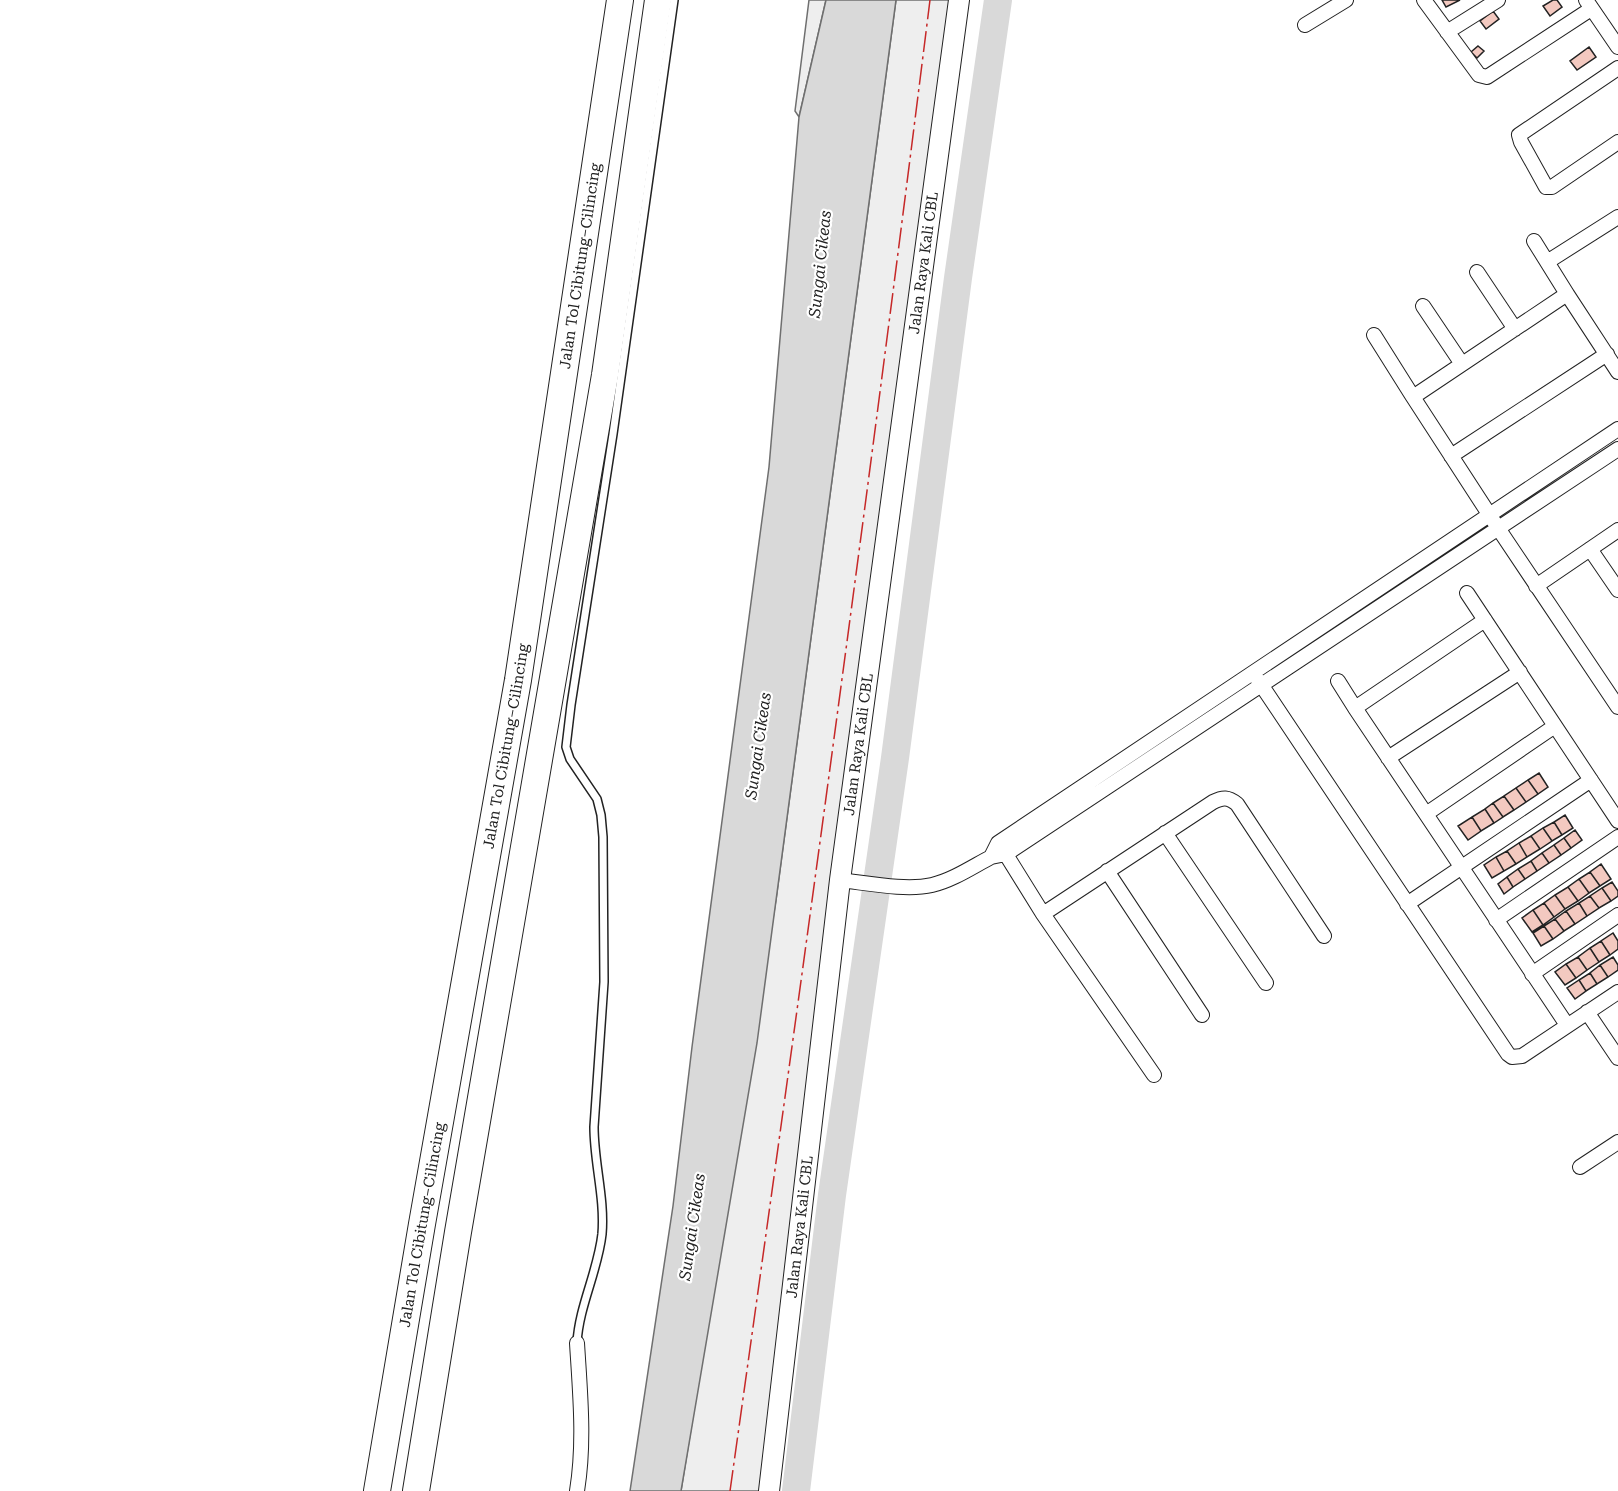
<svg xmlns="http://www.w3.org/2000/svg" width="1618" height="1491" viewBox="0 0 1618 1491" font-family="'Roboto Serif',serif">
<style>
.green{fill:#eee;stroke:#6f6f6f;stroke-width:1.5}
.water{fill:#d9d9d9;stroke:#6f6f6f;stroke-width:1.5}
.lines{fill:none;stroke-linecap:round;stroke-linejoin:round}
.river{stroke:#d9d9d9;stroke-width:28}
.building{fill:#f3c9c0;stroke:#222;stroke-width:1.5}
.lane-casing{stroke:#222;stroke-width:10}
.street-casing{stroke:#222;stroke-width:16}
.secondary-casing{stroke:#222;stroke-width:22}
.highway-casing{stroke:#222;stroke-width:28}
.lane{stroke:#fff;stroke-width:7}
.street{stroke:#fff;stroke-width:14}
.secondary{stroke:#fff;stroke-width:20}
.highway{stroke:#fff;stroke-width:26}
.power{stroke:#c62828;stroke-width:1.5;stroke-dasharray:21 4.5 3 4.5;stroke-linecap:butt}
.labels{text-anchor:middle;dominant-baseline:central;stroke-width:4.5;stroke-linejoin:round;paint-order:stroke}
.street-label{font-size:15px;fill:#222;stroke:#fff}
.water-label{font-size:16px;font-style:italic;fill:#222;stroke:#fff}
</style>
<rect width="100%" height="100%" fill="#fff"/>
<path class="green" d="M809,0H826L799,117L795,111Z
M896,0H959L767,1491H681L776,900Z"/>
<path class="water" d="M826,0H896L757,1043L681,1491H630L673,1206L692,1047L769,467L799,117Z"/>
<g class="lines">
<path class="river" d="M796,1491L832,1195L895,758L958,278L998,0"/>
</g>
<path class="building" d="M1442,0H1460L1446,7Z
M1553,0H1557L1562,7L1550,16L1543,6Z
M1493,11L1499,19L1486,29L1480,21Z
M1478,46L1484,51L1477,58L1471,52Z
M1589,47L1596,57L1577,70L1570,61Z
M1539,773L1548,787L1538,794L1528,780Z
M1528,780L1538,794L1526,802L1516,788Z
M1516,788L1526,802L1514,810L1504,796Z
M1504,796L1514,810L1503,817L1493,803Z
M1493,803L1503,817L1494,823L1485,809Z
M1485,809L1494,823L1481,831L1472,817Z
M1565,815L1573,828L1562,835L1554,822Z
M1472,817L1481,831L1468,840L1458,826Z
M1554,822L1562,835L1552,841L1543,828Z
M1543,828L1552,841L1540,849L1531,836Z
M1575,830L1582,840L1571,848L1564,838Z
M1531,836L1540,849L1527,857L1519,843Z
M1564,838L1571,848L1561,855L1554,845Z
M1519,843L1527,857L1516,864L1507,851Z
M1554,845L1561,855L1549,863L1542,853Z
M1507,851L1516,864L1504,871L1496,857Z
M1542,853L1549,863L1537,871L1531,861Z
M1496,857L1504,871L1492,878L1484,865Z
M1531,861L1537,871L1525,879L1518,869Z
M1601,864L1611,879L1600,886L1590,872Z
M1518,869L1525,879L1513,887L1507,877Z
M1590,872L1600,886L1589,893L1579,879Z
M1507,877L1513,887L1504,894L1498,884Z
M1579,879L1589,893L1578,901L1568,887Z
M1612,882L1618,891V896L1611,901L1602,888Z
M1568,887L1578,901L1565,909L1555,895Z
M1602,888L1611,901L1599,908L1590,896Z
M1555,895L1565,909L1554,917L1544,903Z
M1590,896L1599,908L1587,916L1579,903Z
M1544,903L1554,917L1543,925L1533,910Z
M1579,903L1587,916L1575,924L1566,911Z
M1533,910L1543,925L1532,932L1522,918Z
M1566,911L1575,924L1564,931L1555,919Z
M1555,919L1564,931L1553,939L1544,926Z
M1544,926L1553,939L1541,946L1533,933Z
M1613,933L1618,941V949L1610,955L1601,941Z
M1601,941L1610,955L1599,962L1590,948Z
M1590,948L1599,962L1587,970L1578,957Z
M1578,957L1587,970L1576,978L1566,964Z
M1613,957L1618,965V970L1608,977L1600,965Z
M1566,964L1576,978L1565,985L1555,972Z
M1600,965L1608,977L1597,984L1590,973Z
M1590,973L1597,984L1586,991L1579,980Z
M1579,980L1586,991L1575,999L1567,988Z"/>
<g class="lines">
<g class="lane-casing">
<path id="lane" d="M577,1343C579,1306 598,1271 602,1234C605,1198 594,1163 594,1127L604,982L603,837L601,815L597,799L570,759L566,747L571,705L613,434L674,0"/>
</g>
<g class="street-casing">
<path id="street" d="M1424,0L1479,75L1487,77L1591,9
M1586,0L1618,47
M1305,25L1346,0
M1447,32L1498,0
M1618,68L1519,135L1521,142L1546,187H1552L1618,142
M1534,241L1567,294
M1547,262L1618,217
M1477,272L1515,329
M1423,306L1462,364
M1374,335L1413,397
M1618,372L1567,294L1413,397L1498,528L1618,707
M1618,429L998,843L991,857L1006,854L1618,449
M1451,456L1607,354
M1590,549L1618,590
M1536,586L1618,530
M1467,593L1618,821
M1258,680L1508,1054L1512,1057L1522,1056L1618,992
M1338,681L1355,708L1567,1025
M1355,708L1485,620
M1388,758L1520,672
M1426,814L1555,726
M1165,833L1266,983
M1002,848L1043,914L1154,1075
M1107,871L1202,1015
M840,880C867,883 906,891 932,885C953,880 972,867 991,857
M1407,904L1591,780
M1043,914L1213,802C1223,797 1228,797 1237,804L1324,936
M1496,920L1618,837
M1532,974L1618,915
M1587,1012L1618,1058
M1580,1167L1618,1142
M577,1343C580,1392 585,1442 577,1491"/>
</g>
<g class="secondary-casing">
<g id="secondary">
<path id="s1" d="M769,1491L840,880L959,0"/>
</g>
</g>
<g class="highway-casing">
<g id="highway">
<path id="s2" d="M377,1491L422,1224L518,680L620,0"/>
<path d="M416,1491L458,1232L605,375L658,0"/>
</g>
</g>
<use href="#lane" class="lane"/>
<use href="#street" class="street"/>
<use href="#secondary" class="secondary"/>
<use href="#highway" class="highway"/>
<path class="power" d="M730,1491C800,994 868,498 930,0"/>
</g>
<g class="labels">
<g class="street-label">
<text stroke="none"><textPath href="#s1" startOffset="1238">Jalan Raya Kali CBL</textPath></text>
<text stroke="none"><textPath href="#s2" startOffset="1242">Jalan Tol Cibitung–Cilincing</textPath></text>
<text stroke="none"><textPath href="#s1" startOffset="752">Jalan Raya Kali CBL</textPath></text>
<text stroke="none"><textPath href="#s2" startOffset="756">Jalan Tol Cibitung–Cilincing</textPath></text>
<text stroke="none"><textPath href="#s2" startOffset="270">Jalan Tol Cibitung–Cilincing</textPath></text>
<text stroke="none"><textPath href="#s1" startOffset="266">Jalan Raya Kali CBL</textPath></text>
</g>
<g class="water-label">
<text transform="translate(820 264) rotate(-84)">Sungai Cikeas</text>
<text transform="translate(758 746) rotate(-82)">Sungai Cikeas</text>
<text transform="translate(692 1227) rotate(-82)">Sungai Cikeas</text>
</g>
</g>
</svg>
